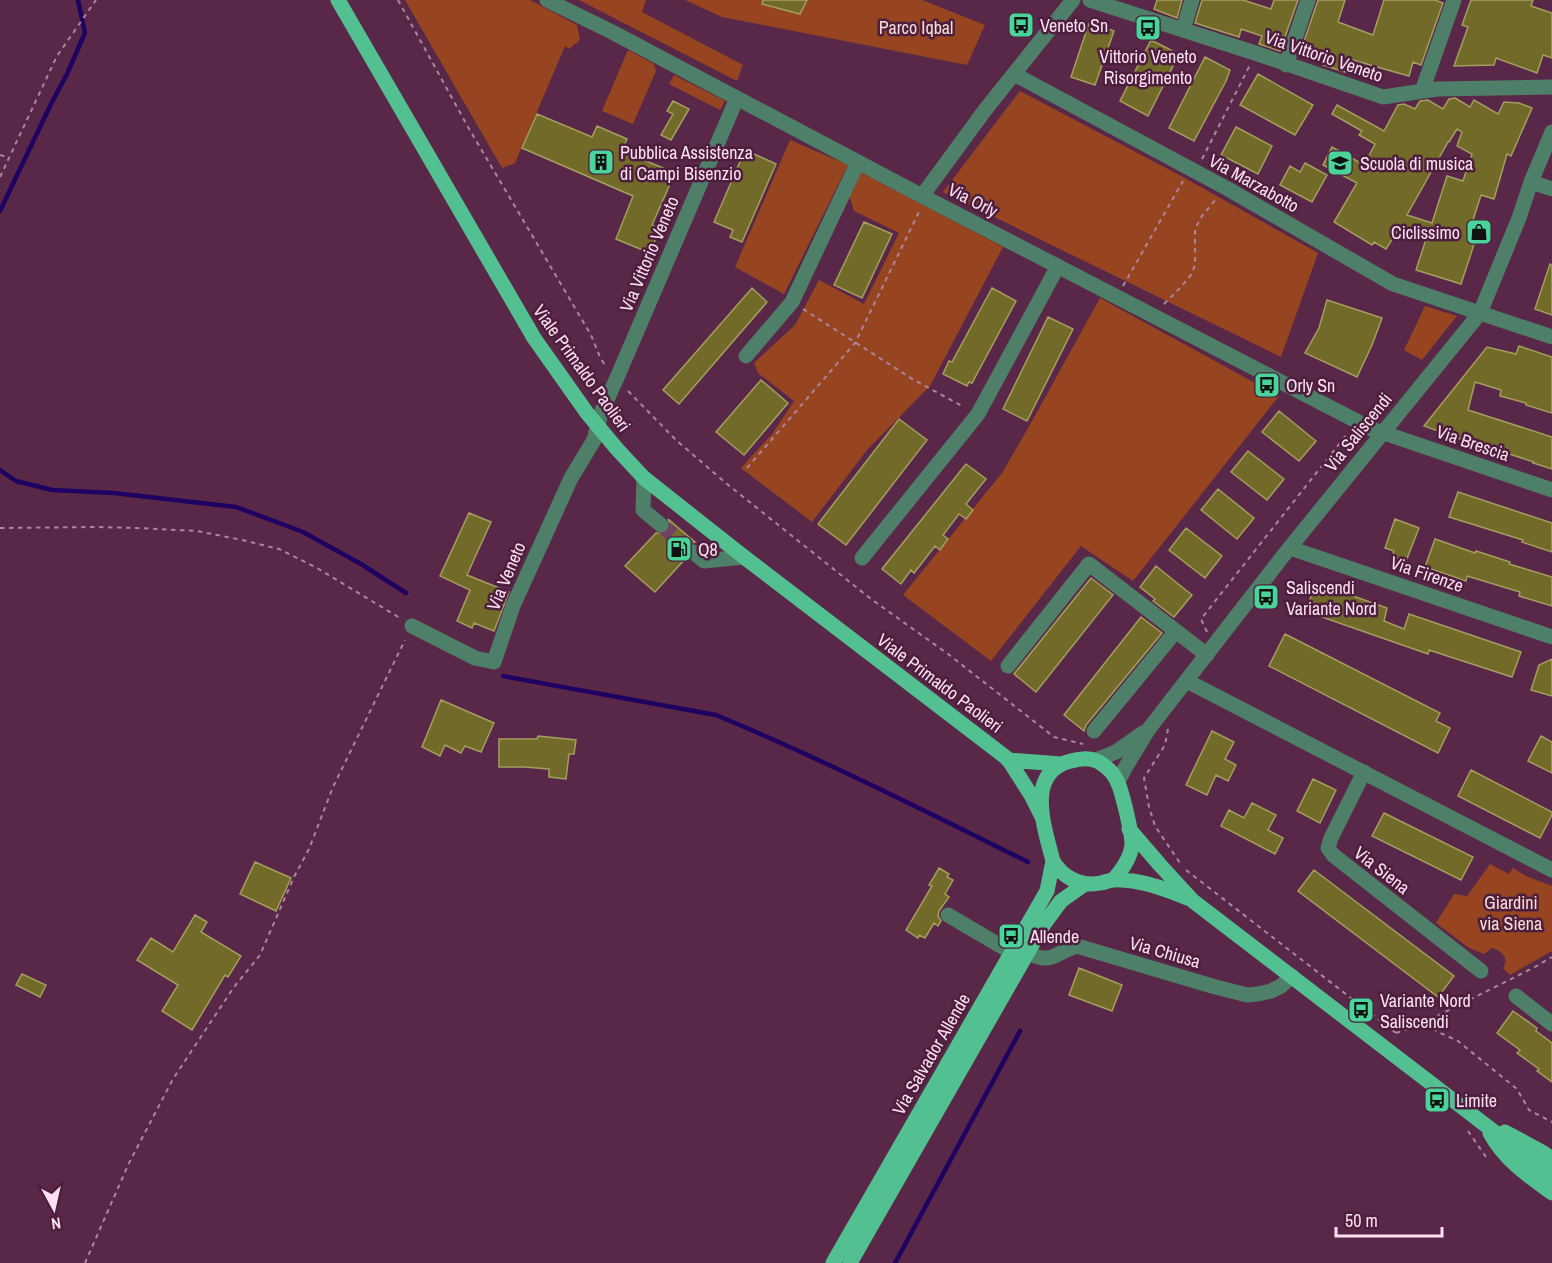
<svg xmlns="http://www.w3.org/2000/svg" width="1552" height="1263" viewBox="0 0 1552 1263" font-family="'Archivo Narrow',sans-serif">
<style>
.green{fill:#964520}
.lines{fill:none;stroke-linecap:round;stroke-linejoin:round}
.stream{stroke:#1e0160;stroke-width:4.5}
.building{fill:#716a29;stroke:#a49e5f;stroke-width:1.5;fill-rule:evenodd}
.minor-tunnel{stroke:#724361;stroke-width:15;stroke-dasharray:15 8;stroke-linecap:butt}
.path{stroke:#ad859e;stroke-width:2;stroke-dasharray:4.5 4.5;stroke-linecap:butt}
.minor{stroke:#4e7f68;stroke-width:15}
.major{stroke:#53c092;stroke-width:15}
.labels{text-anchor:middle;dominant-baseline:central;stroke-width:5;stroke-linejoin:round;paint-order:stroke}
.poi-label{font-size:18px;fill:#fedff1;stroke:#4d1e3d;text-anchor:start}
.park-label{font-size:18px;fill:#f9ddd2;stroke:#4d1e3d}
.street-label{font-size:18px;fill:#fedff1;stroke:#4d1e3d}
</style>
<rect width="100%" height="100%" fill="#592848"/>
<path class="green" d="M405,0H530L577,25L580,40L569,49L565,46L515,163L502,168Z
M579,0H646L642,12L743,65L737,81Z
M685,0H922L985,25L967,65L722,17Z
M628,50L654,64L656,71L633,124L602,111Z
M674,75L725,101L720,110L669,84Z
M1020,91L1183,177L1318,253L1281,357L943,192Z
M790,140L848,165L784,294L735,267Z
M860,172L1003,247L930,386L867,450L812,522L741,468L772,434L794,401L758,373L754,363L795,325L819,280L864,304L899,233L854,211L849,195Z
M1100,298L1279,396L1133,581L1081,546L991,661L903,595L1002,473L1031,423Z
M1425,306L1457,316L1422,360L1404,350Z
M1490,864L1509,874L1513,868L1526,876L1552,886V951L1510,975L1503,968C1510,959 1501,950 1492,948L1484,954L1469,948L1436,923L1454,894L1467,896Z"/>
<g class="lines">
<path class="stream" d="M0,211L51,104L67,74L85,33L78,0
M0,470L16,481L52,490L114,493L236,507L303,532L361,564L406,593
M503,676L716,715C822,759 925,811 1028,862
M895,1263L1020,1031"/>
</g>
<path class="building" d="M763,0H807L800,14L762,4Z
M1157,0H1182L1177,18L1154,9Z
M1202,0H1243L1271,9L1274,0H1298L1280,51L1259,44L1262,36L1241,29L1239,37L1195,23Z
M1318,0H1345L1338,22L1373,35L1384,0H1435L1443,3L1421,65L1413,62L1409,76L1349,59L1345,72L1323,65L1325,61L1300,53Z
M1471,0H1533L1531,6L1552,13V58L1543,55L1537,73L1496,58L1494,65L1454,66L1468,27L1462,25Z
M1089,23L1114,31L1095,85L1071,77Z
M1151,40L1179,54L1148,116L1120,101Z
M1205,57L1230,70L1226,81L1194,141L1169,128Z
M1258,74L1313,105L1295,135L1240,105Z
M1455,98L1470,107L1474,100L1498,114L1504,102L1519,103L1532,108L1511,156L1507,154L1494,199L1481,195L1473,220L1481,223L1461,284L1416,270L1427,236L1400,227L1386,249L1374,242L1372,245L1334,222L1357,183L1323,165L1332,147L1364,165L1375,144L1359,135L1362,131L1332,114L1337,105L1384,131L1398,105L1404,104L1415,109L1420,101L1428,100L1443,109L1449,99ZM1457,129L1462,132L1457,146L1472,154L1463,181L1447,176L1432,223L1407,215L1448,142H1449Z
M673,101L689,109L671,140L661,135L673,114L667,111Z
M537,114L592,137L597,126L627,139L622,151L675,173L652,225L660,228L650,253L616,239L633,196L522,148Z
M1236,127L1272,146L1258,174L1221,155Z
M745,150L776,164L742,242L730,237L733,230L714,222Z
M1305,163L1327,175L1312,202L1280,185L1290,166L1300,172Z
M864,222L892,234L862,298L834,285Z
M1550,264L1552,265V315L1535,309Z
M752,288L767,302L679,404L663,390Z
M992,288L1016,301L972,383L969,382L967,386L943,374L949,361L952,362Z
M1327,300L1382,318L1372,345L1357,377L1305,353L1319,328Z
M1048,317L1073,329L1027,421L1003,409Z
M1519,346L1552,357V413L1526,405V403L1500,396L1501,390L1475,382L1468,410L1552,437V469L1533,463L1534,462L1460,438V439L1424,426L1487,347L1516,354Z
M761,380L788,403L744,455L716,432Z
M1279,411L1316,441L1299,461L1262,432Z
M899,419L927,440L846,545L818,524Z
M1248,451L1284,479L1267,500L1231,472Z
M966,464L986,479L966,504L973,510L966,519L959,514L943,535L948,539L940,550L935,546L914,573L911,570L901,584L882,569Z
M1218,489L1254,518L1237,539L1201,510Z
M1458,492L1552,523V552L1522,542L1523,540L1449,517Z
M469,513L491,522L467,575L509,592L494,631L474,623L472,628L457,621L470,590L440,576Z
M668,519L695,542L689,543L685,546L683,551L686,558L655,592L625,566L656,533L664,534L668,532L671,526Z
M1395,519L1419,528L1406,561L1392,557L1394,551L1385,548Z
M1186,528L1222,556L1205,578L1169,550Z
M1435,539L1475,553L1476,551L1510,562L1509,564L1552,577V606L1519,596L1520,592L1467,576L1466,581L1425,567Z
M1156,566L1192,595L1174,617L1153,601L1155,599L1140,587Z
M1091,578L1113,595L1036,692L1014,674Z
M1322,585L1387,608L1384,621L1404,629L1409,614L1521,652L1512,677L1429,650L1428,654L1319,616V614L1307,609L1312,593L1319,595Z
M1141,617L1162,633L1086,725L1084,731L1064,715Z
M1285,634L1440,713L1436,721L1450,728L1438,753L1269,666Z
M1552,659V696L1531,690L1539,665Z
M441,700L494,723L481,752L465,746L461,753L445,745L440,756L422,747Z
M1212,731L1234,742L1225,759L1236,765L1228,781L1216,775L1207,795L1186,785Z
M538,736L576,740L574,754H569L566,779L549,777V769L524,767H499V739H537Z
M1541,736L1552,742V773L1528,761Z
M1471,770L1552,812V815L1540,838L1458,796Z
M1313,779L1336,790L1320,823L1297,811Z
M1252,803L1276,815L1268,830L1283,838L1275,854L1221,826L1229,810L1244,818Z
M1384,813L1473,857L1461,880L1372,836Z
M255,862L291,878L276,911L240,894Z
M939,868L949,874L947,877L953,880L945,894L949,897L939,911L938,916L941,921L938,926L934,923L925,938L919,935L918,938L906,930L932,886L929,885Z
M1314,870L1454,976L1438,997L1298,891Z
M195,915L207,922L201,932L241,956L228,977L225,975L192,1030L162,1011L178,985L137,960L151,938L173,952Z
M1079,968L1122,985L1112,1011L1069,995Z
M22,974L46,985L40,997L16,985Z
M1513,1011L1537,1028L1536,1031L1552,1043V1082L1537,1071L1539,1069L1517,1053L1520,1050L1497,1033Z"/>
<g class="lines">
<path class="minor-tunnel" d="M661,525L693,552"/>
<path class="path" d="M398,0L468,127L591,335L600,357L606,367
M0,155L10,158
M1202,159L1250,65
M0,177L57,56L96,0
M1123,286L1183,181
M1164,304L1180,288L1191,275L1195,265V229L1202,216L1216,199
M803,309L914,380L964,407
M628,391L676,440L727,484L871,599L948,654L1054,737L1083,744
M747,468L855,343L920,210
M0,528L96,527L137,528L197,531L242,540L279,549L317,568L400,618
M1207,632L1201,619L1347,434
M1168,729L1165,745L1144,778L1149,807L1155,826L1182,866
M1186,870L1396,1033L1394,1037
M1429,1020L1436,1031L1458,1041L1517,1089L1529,1110L1552,1122
M1396,1033L1419,1025L1535,967L1552,957
M1468,1131L1486,1157L1489,1160
M85,1263L129,1163L173,1079L234,987L260,955L294,877L309,849L333,787L405,640"/>
<path class="minor" d="M547,0L612,32L922,196L1372,429L1552,490
M1090,0L1258,54L1383,97L1437,89L1552,87
M1183,30L1192,0
M1286,65L1308,0
M1014,74L1228,189L1393,284L1552,337
M1422,91L1454,0
M1531,182L1552,189
M922,196L985,110L1073,0
M746,356L792,302L858,162
M644,478L643,510L661,525
M1290,548L1552,637
M693,552L704,561L744,557
M862,558L978,414L1058,266
M412,626L475,658L494,662L513,606L571,478L594,440L601,413L616,380L737,98
M1008,666L1089,564L1207,655
M1187,681L1552,870
M1094,731L1176,631
M1096,760L1116,752L1143,733
M1364,772L1331,838L1328,848L1333,855L1481,971
M1118,782L1125,768L1148,730L1283,556L1480,313L1519,218L1531,182L1552,132
M948,915L1011,952
M1027,953C1054,965 1053,953 1077,946L1212,986L1247,995L1258,994L1271,991L1281,986L1292,976
M1516,996L1552,1024"/>
<path class="major" d="M338,0L534,338L587,413L617,449L644,478L744,557L1008,759L1031,795L1042,817
M1008,760L1061,764
M1129,829L1160,865L1193,901L1552,1176
M1113,880C1122,870 1131,858 1132,844C1132,834 1122,790 1117,781C1114,774 1108,768 1102,764C1093,757 1081,758 1071,761C1024,772 1045,829 1053,861C1063,878 1081,887 1101,883C1105,882 1110,880 1114,880C1120,879 1127,881 1133,881C1152,884 1169,890 1187,898
M1505,1132L1542,1152L1552,1159
M1490,1133C1505,1160 1527,1175 1552,1193
M833,1263L1047,891L1053,861
M850,1263L1044,924L1061,901L1085,884"/>
</g>
<defs>
<g id="bus-square" transform="scale(1.35)"><rect x="-9" y="-9" width="18" height="18" rx="4" fill="#49d49c" stroke="#4d1e3d"/><path d="M-5-6H5V4H4V6H2V4H-2V6H-4V4H-5ZM-3.5-4V0h7V-4ZM-3.5 1.2v1.5H-2V1.2ZM2 1.2v1.5H3.5V1.2Z" fill="#111"/></g>
<g id="building-square" transform="scale(1.35)"><rect x="-9" y="-9" width="18" height="18" rx="4" fill="#49d49c" stroke="#4d1e3d"/><path d="M-4-6H4V6H1V3H-1V6H-4ZM-2.5-4.3h1.7v1.8h-1.7ZM.8-4.3h1.7v1.8H.8ZM-2.5-1h1.7V.8h-1.7ZM.8-1h1.7V.8H.8Z" fill="#111"/></g>
<g id="school-square" transform="scale(1.35)"><rect x="-9" y="-9" width="18" height="18" rx="4" fill="#49d49c" stroke="#4d1e3d"/><path d="M0-5L7-2L0 1L-7-2ZM-4 1L0 2.5L4 1V4Q0 6-4 4Z" fill="#111"/></g>
<g id="shop-square" transform="scale(1.35)"><rect x="-9" y="-9" width="18" height="18" rx="4" fill="#49d49c" stroke="#4d1e3d"/><path d="M-5-2.5h2.3a2.7 3.5 0 0 1 5.4 0H5L5.5 6h-11ZM-1.5-2.5h3a1.5 2.3 0 0 0-3 0Z" fill="#111"/></g>
<g id="fuel-square" transform="scale(1.35)"><rect x="-9" y="-9" width="18" height="18" rx="4" fill="#49d49c" stroke="#4d1e3d"/><path d="M-5.5-6h7V0h2V4h1.3V-2.5L3-4.5l.8-.8L6-3V5H2.5V1h-1V6h-7ZM-4.2-4.7v3.2H.2V-4.7Z" fill="#111"/></g>
</defs>
<g fill-rule="evenodd">
<use href="#bus-square" x="1021" y="25"/>
<use href="#bus-square" x="1148" y="28"/>
<use href="#building-square" x="601" y="162"/>
<use href="#school-square" x="1340" y="163"/>
<use href="#shop-square" x="1479" y="232"/>
<use href="#bus-square" x="1267" y="385"/>
<use href="#fuel-square" x="679" y="549"/>
<use href="#bus-square" x="1266" y="597"/>
<use href="#bus-square" x="1011" y="936"/>
<use href="#bus-square" x="1361" y="1010"/>
<use href="#bus-square" x="1437" y="1100"/>
</g>
<g class="labels">
<g class="poi-label">
<text x="1040" y="25">Veneto Sn</text>
<text x="1148" y="56" text-anchor="middle">Vittorio Veneto<tspan x="1148" dy="21">Risorgimento</tspan></text>
<text x="620" y="152">Pubblica Assistenza<tspan x="620" dy="21">di Campi Bisenzio</tspan></text>
<text x="1360" y="163">Scuola di musica</text>
<text x="1460" y="232" text-anchor="end">Ciclissimo</text>
<text x="1286" y="385">Orly Sn</text>
<text x="698" y="549">Q8</text>
<text x="1286" y="587">Saliscendi<tspan x="1286" dy="21">Variante Nord</tspan></text>
<text x="1030" y="936">Allende</text>
<text x="1380" y="1000">Variante Nord<tspan x="1380" dy="21">Saliscendi</tspan></text>
<text x="1456" y="1100">Limite</text>
</g>
<g class="park-label">
<text x="916" y="27">Parco Iqbal</text>
<text x="1511" y="902">Giardini<tspan x="1511" dy="21">via Siena</tspan></text>
</g>
<g class="street-label">
<text transform="translate(1324 56) rotate(19)">Via Vittorio Veneto</text>
<text transform="translate(1254 183) rotate(29)">Via Marzabotto</text>
<text transform="translate(973 200) rotate(27)">Via Orly</text>
<text transform="translate(649 254) rotate(-67)">Via Vittorio Veneto</text>
<text transform="translate(582 368) rotate(54)">Viale Primaldo Paolieri</text>
<text transform="translate(1358 432) rotate(-51)">Via Saliscendi</text>
<text transform="translate(1473 443) rotate(19)">Via Brescia</text>
<text transform="translate(1427 574) rotate(19)">Via Firenze</text>
<text transform="translate(506 576) rotate(-67)">Via Veneto</text>
<text transform="translate(940 683) rotate(37)">Viale Primaldo Paolieri</text>
<text transform="translate(1382 870) rotate(38)">Via Siena</text>
<text transform="translate(1165 952) rotate(16)">Via Chiusa</text>
<text transform="translate(931 1054) rotate(-60)">Via Salvador Allende</text>
</g>
</g>
<g transform="translate(54 1209) rotate(172)" stroke="#4d1e3d" stroke-width="4.5" paint-order="stroke">
<path d="M0-4.5L10 22L0 15L-10 22Z" fill="#fedff1"/>
<text y="-9" font-size="16" font-weight="bold" text-anchor="middle" fill="#fedff1">N</text>
</g>
<path d="M1336 1227v9h106v-9" fill="none" stroke="#fedff1" stroke-width="3"/>
<text x="1345" y="1227" font-size="18" fill="#fedff1" stroke="#4d1e3d" stroke-width="4.5" paint-order="stroke">50 m</text>
</svg>
